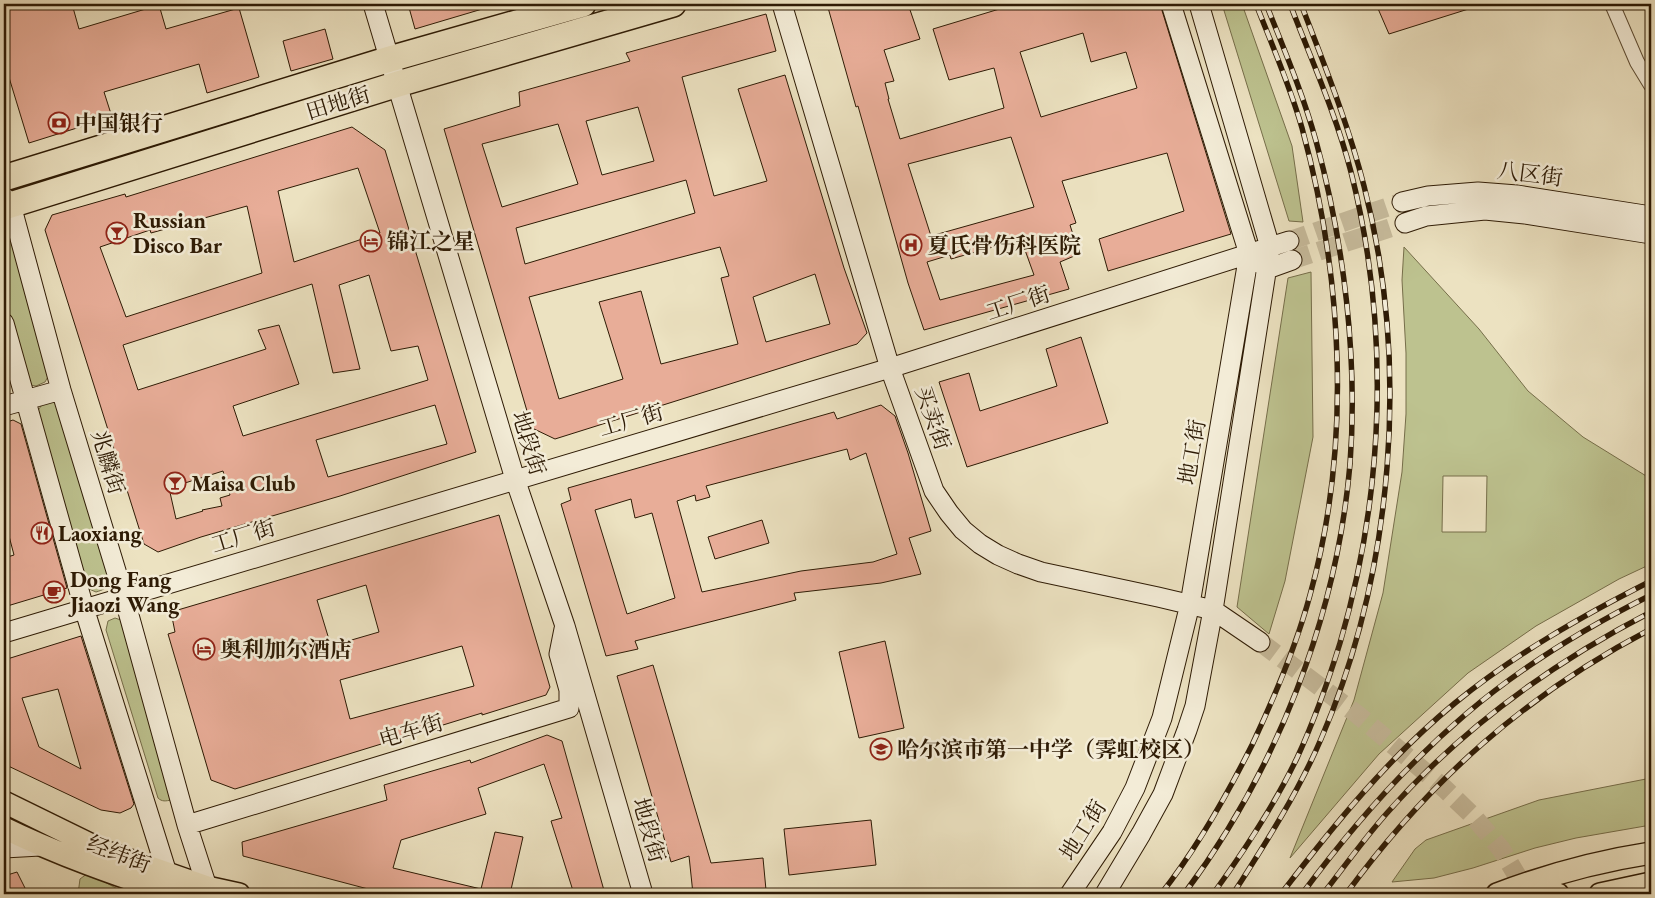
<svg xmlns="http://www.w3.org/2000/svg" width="1655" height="898" viewBox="0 0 1655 898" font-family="'EB Garamond','Noto Serif SC',serif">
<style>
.green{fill:#bdc28f;stroke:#766e4a;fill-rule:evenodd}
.building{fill:#e8ad98;stroke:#2e1b05;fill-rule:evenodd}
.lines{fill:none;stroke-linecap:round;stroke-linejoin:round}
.secondary-tunnel{stroke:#c6ba9b;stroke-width:19;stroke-dasharray:19 9;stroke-linecap:butt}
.street-casing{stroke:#5e4d34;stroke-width:16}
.secondary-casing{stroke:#2e1b05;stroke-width:21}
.primary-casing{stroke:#2e1b05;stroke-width:24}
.highway-casing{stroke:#2e1b05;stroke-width:28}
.street{stroke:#f3ecd7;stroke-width:14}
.secondary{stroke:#f3ecd7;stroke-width:19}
.primary{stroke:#ece2c1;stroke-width:21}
.highway{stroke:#ece2c1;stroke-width:25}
.rail-casing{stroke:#2e1b05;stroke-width:5.5}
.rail{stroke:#f3ecd7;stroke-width:4;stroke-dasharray:11;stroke-linecap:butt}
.labels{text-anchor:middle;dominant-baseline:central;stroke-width:5;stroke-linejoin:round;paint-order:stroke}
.street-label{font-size:22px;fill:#2e1b05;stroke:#f3ecd7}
.poi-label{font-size:22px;font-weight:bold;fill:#2e1b05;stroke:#f3ecd7;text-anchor:start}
</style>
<rect width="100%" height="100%" fill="#ece2c1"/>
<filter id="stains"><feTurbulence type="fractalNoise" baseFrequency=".004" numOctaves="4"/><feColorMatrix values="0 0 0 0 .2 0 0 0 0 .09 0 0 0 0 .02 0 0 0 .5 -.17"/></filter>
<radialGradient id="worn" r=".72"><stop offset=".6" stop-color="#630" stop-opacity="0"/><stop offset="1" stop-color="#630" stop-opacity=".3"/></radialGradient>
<path class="green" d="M1222,4H1242L1292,146L1303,222L1289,221Z
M4,233L13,241L50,373L45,382L36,386L30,385L17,353L4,306Z
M1404,247L1479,329L1528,391L1583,437L1651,479V564L1619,579L1536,626L1468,673L1379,754L1290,858L1354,700L1383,593L1402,472L1406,414V353L1402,280ZM1443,476H1487L1486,532H1442Z
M1311,272L1313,437L1285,581L1269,634L1237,607L1288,278Z
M47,402H56L111,582C107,588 103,590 96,592L89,589L85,582L37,412L41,406Z
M115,618L121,620L171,800C166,801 162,802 158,798L106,630L108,621Z
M1651,778V825L1576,838L1535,848L1473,868L1434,878L1392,882L1415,849L1426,840L1539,800Z
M88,873L127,894H78L80,879Z"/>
<path class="building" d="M4,4H72L79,29L159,5L166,29L239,8L259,77L207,93L199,64L104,92L112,117L29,143L4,61Z
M408,4H488L489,7L415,29Z
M827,4H908L920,39L884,50L894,81L885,83L889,99H888L900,139L1004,108L994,68L949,80L933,29L1016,4H1160L1231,234L1108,271L1099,239L1184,211L1167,153L1062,181L1076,223L1070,225L1079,254L1060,262L1069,289L924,330L908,283L858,106L856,107ZM1083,33L1091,62L1126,52L1137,88L1041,117L1020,52ZM1011,137L1034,207L931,236L908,164ZM1021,239L1034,275L940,300L927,262L950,255L951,259Z
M1376,4H1477L1478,6L1389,34Z
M766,14L776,51L682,77L714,196L767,181L738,89L785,75L844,268L867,333L857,344L555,439L532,428L444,129L520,106L519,92L630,61L626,53ZM638,107L654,161L602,175L586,121ZM558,124L578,184L502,207L482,144ZM686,180L695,213L525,264L516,228ZM720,247L729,276L721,278L738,344L661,364L641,291L599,302L623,379L559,399L529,297ZM815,274L830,324L766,342L753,297Z
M325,29L333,59L291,71L283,41Z
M352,127L385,150L476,452L340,496L201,537L158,552L144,544L45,230L52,215L125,194L126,197ZM358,168L380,233L294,262L278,191ZM247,206L262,273L126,317L100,247L150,230L151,233ZM369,275L391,351L418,346L428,380L243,436L233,406L299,384L279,325L258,330L266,349L138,390L123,345L312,284L333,373L360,369L339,285ZM435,405L447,444L328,477L316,440ZM223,471L230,495L220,498L222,506L202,510L203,511L176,519L169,488Z
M1081,337L1108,423L967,467L939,382L969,373L980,411L1057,386L1046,349Z
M881,405L895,416L908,453L931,531L909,538L921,574L881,583L794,593L796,600L635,641L638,649L606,656L561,504L571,500L568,488L834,412L837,419ZM847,449L850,460L866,453L897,554L873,562L801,571L702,592L677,501L695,495L696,501L710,497L706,486ZM631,499L635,518L652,513L675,598L627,614L595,510Z
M13,420L21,424L67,588L4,607V558L14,555L4,517V423Z
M499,515L550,687L546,695L482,715V713L235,789L211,780L168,634L175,632L171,612ZM366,585L379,632L331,646L317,600ZM462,646L474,686L350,719L340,680Z
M762,520L769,543L715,559L708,537Z
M81,636L134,804L131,808L120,813L101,810L4,764V660ZM58,689L81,769L39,747L22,698Z
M885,641L904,728L859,738L839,652Z
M653,665L711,863L763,858L766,890L723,894H693L689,856L671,862L617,676Z
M547,735L562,741L605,894H574L551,821L562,818L544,764L478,788L486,814L401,840L393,868L481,889L495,832L523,837L510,894H387L243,856L242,842L387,800L384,785L470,760L471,763Z
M871,820L876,865L789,875L784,829Z
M17,872L28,894H4V876Z"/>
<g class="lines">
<path class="secondary-tunnel" d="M1289,241L1402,202
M1292,260L1405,223
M1260,642L1358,715L1445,789L1474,817L1501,849L1528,894"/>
<g class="street-casing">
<path id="street" d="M1612,4L1637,62L1651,85"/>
</g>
<g class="secondary-casing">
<path id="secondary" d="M373,4L515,479L565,626L643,894
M782,4L890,368L934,491L949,513L963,530L980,544L998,555L1018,564L1041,572L1158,597L1213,610L1260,642
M4,197L11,205L61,390L124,597L187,825L207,887
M1402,202L1428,196L1478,192L1517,195L1651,216
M1405,223L1426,216L1485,210L1525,214L1651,234
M1260,263L1267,269L1292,260
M4,323L84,608L167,873L173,884
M4,406L61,390
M4,633L890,368L1289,241
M187,825L569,708V690L559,654L564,629
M4,848L40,846
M1070,894L1112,832L1135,788L1162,718L1190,604L1249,254L1171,4
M1105,894L1141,834L1163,794L1187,730L1195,706L1213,610L1270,247L1199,4"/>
</g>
<g class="primary-casing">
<path id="primary" d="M4,802L104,851L207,887L239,894
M4,828C59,855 116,875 174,894
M1521,890H1541L1558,894
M1497,894C1547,875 1599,861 1651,853
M1600,894L1651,883"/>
</g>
<g class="highway-casing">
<path id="highway" d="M4,178L390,59L583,4
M4,207L398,84L673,4"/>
</g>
<use href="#street" class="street"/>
<use href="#secondary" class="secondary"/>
<use href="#primary" class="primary"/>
<use href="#highway" class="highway"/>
<g class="rail-casing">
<path id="rail" d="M1161,894C1197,848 1226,797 1252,745C1275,696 1296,647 1310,595C1352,445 1343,278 1302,128C1290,86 1272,45 1256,4
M1184,894C1276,771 1337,617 1350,464C1358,358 1344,243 1316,141C1303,94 1284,49 1266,4
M1213,894C1244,851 1274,806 1297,758C1314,721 1328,682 1340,643C1385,490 1390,327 1351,172C1336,114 1311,59 1290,4
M1233,894C1265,844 1298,793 1321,739C1394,570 1410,364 1364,186C1348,123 1324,64 1301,4
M1281,894C1333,826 1388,758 1455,703C1515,654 1582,616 1651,581
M1302,894C1350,829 1404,767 1466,714C1522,666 1585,628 1651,595
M1323,894C1344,867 1364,839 1387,813C1461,729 1552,663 1651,612
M1346,894C1429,781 1526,694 1651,629"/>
</g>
<use href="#rail" class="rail"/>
</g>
<defs>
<g id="bank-ring" transform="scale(1.125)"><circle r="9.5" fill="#f3ecd7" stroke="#8f2418" stroke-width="1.5"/><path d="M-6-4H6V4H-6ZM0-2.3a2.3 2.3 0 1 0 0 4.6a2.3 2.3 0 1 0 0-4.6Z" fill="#8f2418"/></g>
<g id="bar-ring" transform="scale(1.125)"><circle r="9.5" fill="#f3ecd7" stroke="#8f2418" stroke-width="1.5"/><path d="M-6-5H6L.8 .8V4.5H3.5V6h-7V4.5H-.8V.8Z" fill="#8f2418"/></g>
<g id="hotel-ring" transform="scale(1.125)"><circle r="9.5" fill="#f3ecd7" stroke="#8f2418" stroke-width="1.5"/><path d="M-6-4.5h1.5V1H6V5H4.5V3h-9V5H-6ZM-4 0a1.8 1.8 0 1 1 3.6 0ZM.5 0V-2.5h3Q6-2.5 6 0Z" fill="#8f2418"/></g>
<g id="hospital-ring" transform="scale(1.125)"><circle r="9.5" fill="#f3ecd7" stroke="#8f2418" stroke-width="1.5"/><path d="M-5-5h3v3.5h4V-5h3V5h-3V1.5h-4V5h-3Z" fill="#8f2418"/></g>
<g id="restaurant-ring" transform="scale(1.125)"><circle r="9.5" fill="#f3ecd7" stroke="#8f2418" stroke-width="1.5"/><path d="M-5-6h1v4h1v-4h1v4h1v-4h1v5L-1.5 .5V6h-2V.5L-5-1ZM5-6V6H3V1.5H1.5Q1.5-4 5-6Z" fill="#8f2418"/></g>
<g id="cafe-ring" transform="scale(1.125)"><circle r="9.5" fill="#f3ecd7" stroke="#8f2418" stroke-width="1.5"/><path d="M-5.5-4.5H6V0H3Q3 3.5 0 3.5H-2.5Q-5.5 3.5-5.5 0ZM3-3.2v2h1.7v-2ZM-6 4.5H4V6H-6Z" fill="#8f2418"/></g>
<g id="school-ring" transform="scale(1.125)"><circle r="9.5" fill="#f3ecd7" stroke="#8f2418" stroke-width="1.5"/><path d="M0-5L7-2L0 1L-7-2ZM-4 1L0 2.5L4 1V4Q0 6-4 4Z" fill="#8f2418"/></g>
</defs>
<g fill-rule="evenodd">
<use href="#bank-ring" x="59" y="123"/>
<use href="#bar-ring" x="117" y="233"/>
<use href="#hotel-ring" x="371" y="241"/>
<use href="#hospital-ring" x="911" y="245"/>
<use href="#bar-ring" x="175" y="483"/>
<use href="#restaurant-ring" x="42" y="533"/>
<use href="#cafe-ring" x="54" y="592"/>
<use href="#hotel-ring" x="204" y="649"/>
<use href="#school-ring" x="881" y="749"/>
</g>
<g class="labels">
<g class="street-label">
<text transform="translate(338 103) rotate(-17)">田地街</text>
<text transform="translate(1530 174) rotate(7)">八区街</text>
<text transform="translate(1018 303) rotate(-18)">工厂街</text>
<text transform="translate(933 418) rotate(71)">买卖街</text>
<text transform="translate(631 420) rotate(-16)">工厂街</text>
<text transform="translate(529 443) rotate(73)">地段街</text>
<text transform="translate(1192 452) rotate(-80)">地工街</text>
<text transform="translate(108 462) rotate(73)">兆麟街</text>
<text transform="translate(243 536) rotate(-17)">工厂街</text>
<text transform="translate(411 731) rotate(-17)">电车街</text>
<text transform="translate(649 830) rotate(74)">地段街</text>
<text transform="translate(1083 830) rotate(-58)">地工街</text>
<text transform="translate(119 854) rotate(21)">经纬街</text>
</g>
<g class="poi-label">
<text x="75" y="123">中国银行</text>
<text x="133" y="220">Russian<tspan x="133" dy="25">Disco Bar</tspan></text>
<text x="387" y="241">锦江之星</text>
<text x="927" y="245">夏氏骨伤科医院</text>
<text x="191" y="483">Maisa Club</text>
<text x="58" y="533">Laoxiang</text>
<text x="70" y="579">Dong Fang<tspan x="70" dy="25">Jiaozi Wang</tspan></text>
<text x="220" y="649">奥利加尔酒店</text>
<text x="897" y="749">哈尔滨市第一中学（霁虹校区）</text>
</g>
</g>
<rect width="1655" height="898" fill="none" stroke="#ece2c1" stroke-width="20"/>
<rect x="5" y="5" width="1645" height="888" fill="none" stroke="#2e1b05" stroke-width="2.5"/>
<rect x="10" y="10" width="1635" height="878" fill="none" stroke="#2e1b05"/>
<rect width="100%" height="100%" filter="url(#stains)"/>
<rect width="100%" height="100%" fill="url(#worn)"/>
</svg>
